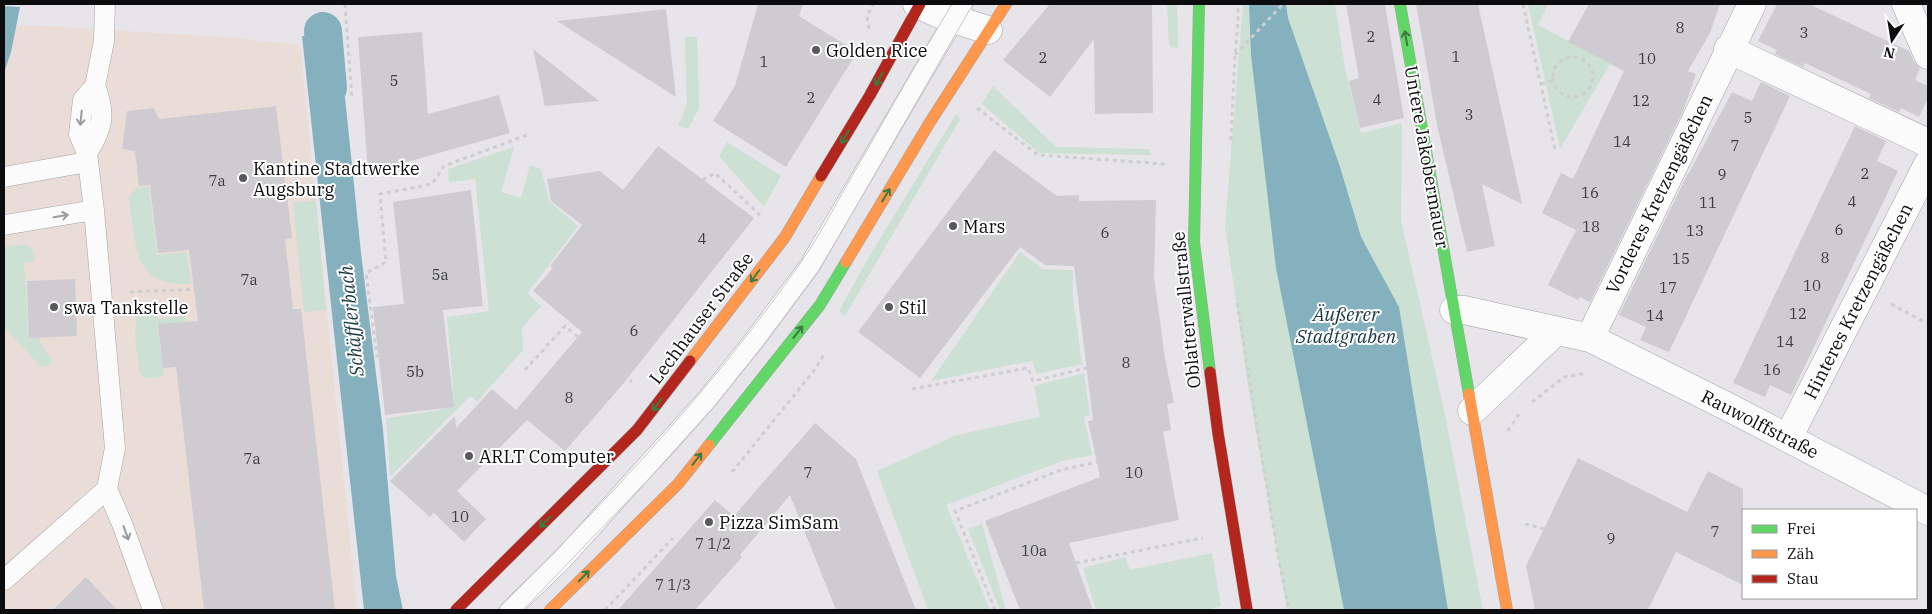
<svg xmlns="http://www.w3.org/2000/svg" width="1932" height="614" viewBox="0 0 1932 614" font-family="'IBM Plex Serif',serif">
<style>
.commercial{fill:#eaddd8}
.green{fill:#cce0d4}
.water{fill:#85b0be}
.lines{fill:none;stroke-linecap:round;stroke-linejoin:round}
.canal{stroke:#85b0be;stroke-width:38}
.building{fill:#ceccd0}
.lane-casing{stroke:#a3a2a5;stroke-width:21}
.street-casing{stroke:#a3a2a5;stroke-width:29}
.fast-casing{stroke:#a3a2a5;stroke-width:12}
.slow-casing{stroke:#a3a2a5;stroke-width:12}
.jam-casing{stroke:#a3a2a5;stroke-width:12}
.path{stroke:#cececf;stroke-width:3;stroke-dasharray:4 4;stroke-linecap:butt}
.lane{stroke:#fbfbfc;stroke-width:20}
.street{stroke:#fbfbfc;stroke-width:28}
.fast{stroke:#63d668;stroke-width:11}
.slow{stroke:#ff974d;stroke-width:11}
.jam{stroke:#b3261e;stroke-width:11}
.tram{stroke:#c8c7c8;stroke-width:1}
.oneway{stroke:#3c7b40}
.oneway2{stroke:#9b9b9d}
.poi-dot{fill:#59575b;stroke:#fff;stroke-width:2}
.labels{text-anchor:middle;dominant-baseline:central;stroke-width:4;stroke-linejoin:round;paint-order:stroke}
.number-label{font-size:15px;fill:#3c3b3e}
.poi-label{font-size:18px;fill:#0c0b0e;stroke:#fff;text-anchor:start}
.street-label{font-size:18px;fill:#0c0b0e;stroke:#fff}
.water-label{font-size:19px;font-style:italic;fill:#183840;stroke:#fff}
</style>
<rect width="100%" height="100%" fill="#e7e5ea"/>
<path class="commercial" d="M31,25L237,38L300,45L357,610H4V26Z"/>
<path class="green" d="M1167,4H1177L1178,49L1171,47L1169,44Z
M1243,4H1335L1345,68L1361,133L1402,123L1401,220L1444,410L1483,610H1287L1248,385L1225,226Z
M1528,4H1548L1538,25L1610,64L1560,149Z
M685,37H697L699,108L688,129L678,125L687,105Z
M993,86L1056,147L1149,149L1151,155L1039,153L982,104Z
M956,114L960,119L845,316L839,311L870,255Z
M727,142L781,176L764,207L719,156Z
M514,147L501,192L521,198L530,165L541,169L549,201L578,226L528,293L541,306L522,328L523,350L477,402L470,396L390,477L386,418L441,410V401L453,388L447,317L489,311L475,179L449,182L448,169Z
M149,187L157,255L187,252L191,284C132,287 137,247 129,202V196L137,188Z
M316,201L326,310L304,312L293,202Z
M25,244L33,250L35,261L24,263L29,337H39C42,351 49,351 52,361L50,365L41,367L4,327V247Z
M1020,252L1043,269L1073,270V297L1082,364L1037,374L1032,361L931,381Z
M157,305L158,319L185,316L186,322L158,325L164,376C156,377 144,382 140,373C138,357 128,316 145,307C148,306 153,305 157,305Z
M1084,373L1090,415L1084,417L1092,455L1062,461L946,505L990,610H928L877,471L957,435L1040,417L1034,386Z
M982,524L1006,610H1000L968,529Z
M1212,553L1221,606L1207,610H1096L1083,568L1125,557L1130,570Z"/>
<path class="water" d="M1249,4H1286L1288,18L1340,167L1361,237L1399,307L1448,610H1344L1276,268L1251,55Z
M4,6L20,7L11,52L4,73Z
M302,36L339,39L361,253L383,430L396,576L403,610H364Z"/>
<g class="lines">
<path class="canal" d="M323,31L328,88"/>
</g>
<path class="building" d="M758,4H803L799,16L857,52L786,167L713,121L735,86Z
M1050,4H1152L1153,113L1095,114L1094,39L1050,97L1003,60Z
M1346,4H1385L1404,118L1360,128L1349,81L1359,78Z
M1416,4H1478L1522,204L1482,184L1495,246L1467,252L1437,125Z
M1589,4H1720L1710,33L1688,71L1696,74L1683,111L1590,302L1580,297L1578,300L1548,285L1576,230L1542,213L1561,173L1573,179L1624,71L1568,42Z
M1777,4H1809L1909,51L1914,62L1920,68L1915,80L1928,86V98L1919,117L1901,108L1899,112L1869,98L1871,94L1805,63L1803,67L1775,54L1777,50L1758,41Z
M666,9L676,97L557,21L613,15Z
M422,32L428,114L499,95L510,133L368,173L358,37Z
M533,49L599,101L545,106Z
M1761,82L1790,96L1669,352L1640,340L1646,327L1619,315L1688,173H1689L1732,92L1752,101Z
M276,106L292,238L285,239L293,309H301L335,610H204L176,367L163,368L158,324L198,321L189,250L158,253L150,185L139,186L135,151L122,149L127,111L154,108L159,119Z
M1855,126L1886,141L1877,161L1898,171L1791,395L1770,385L1765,397L1733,383Z
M658,146L754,218L623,384L565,451L527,420L457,491L486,519L464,542L434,513L430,517L390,481L455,416L456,428L492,389L516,410L582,332L533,291L553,268L550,266L582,225L551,201L547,179L600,171L623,190Z
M994,150L1057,196L1079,195V201L1156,200L1154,277L1165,358L1174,403L1167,404L1171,430L1163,432L1179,520L1069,543L1093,610H1020L985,521L1100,477L1088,421L1093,420L1074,266L1045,265L1020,247L920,378L858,332Z
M471,190L483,306L443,310L454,407L385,415L373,307L404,304L393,202Z
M75,279L77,336L29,338L27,281Z
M815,423L856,459L916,610H836L790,495L740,555L742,557L695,610H618L715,500L734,516Z
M1578,458L1687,512L1708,471L1743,489V585L1676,552L1648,610H1535L1526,566Z
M86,577L117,610H53Z"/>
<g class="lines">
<g class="lane-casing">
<path id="lane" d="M87,153C103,128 106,114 95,86
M4,177L87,162
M4,225L94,210
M107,489L123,526L153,610
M4,580L107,489L115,448L94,210L87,153L79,134L83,100L95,86L104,41L105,4
M510,610L562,560L707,399L755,339L810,265L963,4"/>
</g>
<g class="street-casing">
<path id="street" d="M917,4L944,16L988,30
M1906,4L1928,55
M1728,49L1928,143
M1454,310H1464L1590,338L1730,408L1928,511
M1590,338L1752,4
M1472,411L1556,331
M1788,438L1928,164"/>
</g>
<g class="fast-casing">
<path id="fast" d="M1199,4L1194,242L1210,372
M1400,4L1469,394
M709,445L820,305L846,262"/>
</g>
<g class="slow-casing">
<path id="slow" d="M846,262L930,122L1006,4
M690,361L785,237L821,176
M1469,394L1507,610
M550,610L678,484L709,445"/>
</g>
<g class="jam-casing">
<path id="jam" d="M821,176L870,95L920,4
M1210,372L1218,433L1247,610
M456,610L637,430L690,361"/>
</g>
<path class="path" d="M345,4L352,99
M1523,4L1555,149
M869,29L867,16L873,4
M1235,55L1283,4
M1553 77a20 20 0 1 1 40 0a20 20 0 1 1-40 0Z
M1541,84L1552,81
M977,108L1038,155L1165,164
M1231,140L1235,55L1238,22V4
M650,228L688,188L715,173L760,215
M197,249L207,319
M130,292L202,289
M1237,303L1279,561L1289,610
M1891,304L1928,324
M379,355L377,356L366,273L386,262L380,194L432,184L444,166L527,135
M525,370L565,326L632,382
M912,389L1028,368L1033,381L1087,368
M1532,402L1564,377L1586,373
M1508,431L1521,411
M732,472L813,372L824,355
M1525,524L1544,529
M1076,563L1203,538
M605,610L673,538
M995,610L955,511L1061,470L1097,462"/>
<use href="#lane" class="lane"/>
<use href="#street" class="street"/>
<use href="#fast" class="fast"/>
<use href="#slow" class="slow"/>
<use href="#jam" class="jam"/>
<path class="tram" d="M497,610C606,501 713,389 801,262C819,237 833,209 848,183C883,123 916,63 952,4
M523,610L667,460L715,406L764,345L819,271L973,4"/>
</g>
<defs><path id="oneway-shaft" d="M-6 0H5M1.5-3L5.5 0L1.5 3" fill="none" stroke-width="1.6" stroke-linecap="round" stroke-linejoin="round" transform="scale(1.25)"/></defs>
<g class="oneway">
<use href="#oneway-shaft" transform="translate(1406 38) rotate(-100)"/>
<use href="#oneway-shaft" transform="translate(879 79) rotate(119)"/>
<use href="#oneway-shaft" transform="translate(845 137) rotate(121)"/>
<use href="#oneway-shaft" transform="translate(886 195) rotate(-59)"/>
<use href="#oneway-shaft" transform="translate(755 276) rotate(127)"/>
<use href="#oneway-shaft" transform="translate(798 332) rotate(-52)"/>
<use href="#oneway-shaft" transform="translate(657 405) rotate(128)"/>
<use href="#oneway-shaft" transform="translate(697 459) rotate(-52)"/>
<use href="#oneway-shaft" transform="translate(545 522) rotate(135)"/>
<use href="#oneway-shaft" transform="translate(584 576) rotate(-45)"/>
</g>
<g class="oneway2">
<use href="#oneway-shaft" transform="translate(81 118) rotate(96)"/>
<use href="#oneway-shaft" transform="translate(61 216) rotate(-9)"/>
<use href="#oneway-shaft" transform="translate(126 533) rotate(70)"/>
</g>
<g class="poi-dot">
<circle cx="816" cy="50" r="5"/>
<circle cx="243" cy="178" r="5"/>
<circle cx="953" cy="226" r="5"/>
<circle cx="54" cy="307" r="5"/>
<circle cx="889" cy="307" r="5"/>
<circle cx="469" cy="456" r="5"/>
<circle cx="709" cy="522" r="5"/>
</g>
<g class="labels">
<g class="number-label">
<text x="1680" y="27">8</text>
<text x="1804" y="32">3</text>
<text x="1371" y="36">2</text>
<text x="1456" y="56">1</text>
<text x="1043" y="57">2</text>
<text x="1647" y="58">10</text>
<text x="764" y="61">1</text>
<text x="394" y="80">5</text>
<text x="811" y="97">2</text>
<text x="1377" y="99">4</text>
<text x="1641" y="100">12</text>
<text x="1469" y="114">3</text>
<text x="1748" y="117">5</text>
<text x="1622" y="141">14</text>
<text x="1735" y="145">7</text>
<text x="1865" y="173">2</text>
<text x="1722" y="174">9</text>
<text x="217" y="180">7a</text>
<text x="1590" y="192">16</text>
<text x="1852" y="201">4</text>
<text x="1708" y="202">11</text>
<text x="1591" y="226">18</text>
<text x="1839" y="229">6</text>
<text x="1695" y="230">13</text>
<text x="1105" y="232">6</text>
<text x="702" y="238">4</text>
<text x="1825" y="257">8</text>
<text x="1681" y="258">15</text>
<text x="440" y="274">5a</text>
<text x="249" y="279">7a</text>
<text x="1812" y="285">10</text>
<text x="1668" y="287">17</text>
<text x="1798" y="313">12</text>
<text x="1655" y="315">14</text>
<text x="634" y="330">6</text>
<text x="1785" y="341">14</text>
<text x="1126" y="362">8</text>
<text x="1772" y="369">16</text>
<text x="415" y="371">5b</text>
<text x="569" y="397">8</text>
<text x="252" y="458">7a</text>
<text x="808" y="472">7</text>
<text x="1134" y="472">10</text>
<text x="460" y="516">10</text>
<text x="1715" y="531">7</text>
<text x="1611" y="538">9</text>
<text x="713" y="543">7 1/2</text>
<text x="1034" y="550">10a</text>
<text x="673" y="584">7 1/3</text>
</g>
<g class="poi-label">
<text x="826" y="50">Golden Rice</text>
<text x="253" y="168">Kantine Stadtwerke<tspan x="253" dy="21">Augsburg</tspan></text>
<text x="963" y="226">Mars</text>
<text x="64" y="307">swa Tankstelle</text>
<text x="899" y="307">Stil</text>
<text x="479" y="456">ARLT Computer</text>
<text x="719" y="522">Pizza SimSam</text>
</g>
<g class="street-label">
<text transform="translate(1427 157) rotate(80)">Untere Jakobermauer</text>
<text transform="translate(1659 194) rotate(-64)">Vorderes Kretzengäßchen</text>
<text transform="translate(1858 301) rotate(-63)">Hinteres Kretzengäßchen</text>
<text transform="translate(1186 310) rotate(-96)">Oblatterwallstraße</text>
<text transform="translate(701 318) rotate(-53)">Lechhauser Straße</text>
<text transform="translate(1760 424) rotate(27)">Rauwolffstraße</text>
</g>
<g class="water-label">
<text x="1346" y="314">Äußerer<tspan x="1346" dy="22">Stadtgraben</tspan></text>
<text transform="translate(351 321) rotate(-96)">Schäfflerbach</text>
</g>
</g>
<rect width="1932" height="614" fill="none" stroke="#0c0b0e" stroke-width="10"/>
<rect x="1742" y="509" width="175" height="90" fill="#ffffff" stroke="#9e9d9f"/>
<rect x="1752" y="525" width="25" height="8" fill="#63d668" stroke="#9e9d9f"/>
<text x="1787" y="534" font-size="15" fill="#0c0b0e">Frei</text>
<rect x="1752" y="550" width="25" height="8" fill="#ff974d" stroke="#9e9d9f"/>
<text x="1787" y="559" font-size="15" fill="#0c0b0e">Zäh</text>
<rect x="1752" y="575" width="25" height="8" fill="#b3261e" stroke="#9e9d9f"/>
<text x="1787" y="584" font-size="15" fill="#0c0b0e">Stau</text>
<g transform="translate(1892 40) rotate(192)" stroke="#ffffff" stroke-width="4" paint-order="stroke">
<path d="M0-4L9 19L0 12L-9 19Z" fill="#0c0b0e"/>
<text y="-8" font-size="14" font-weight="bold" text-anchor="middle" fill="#0c0b0e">N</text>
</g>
</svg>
